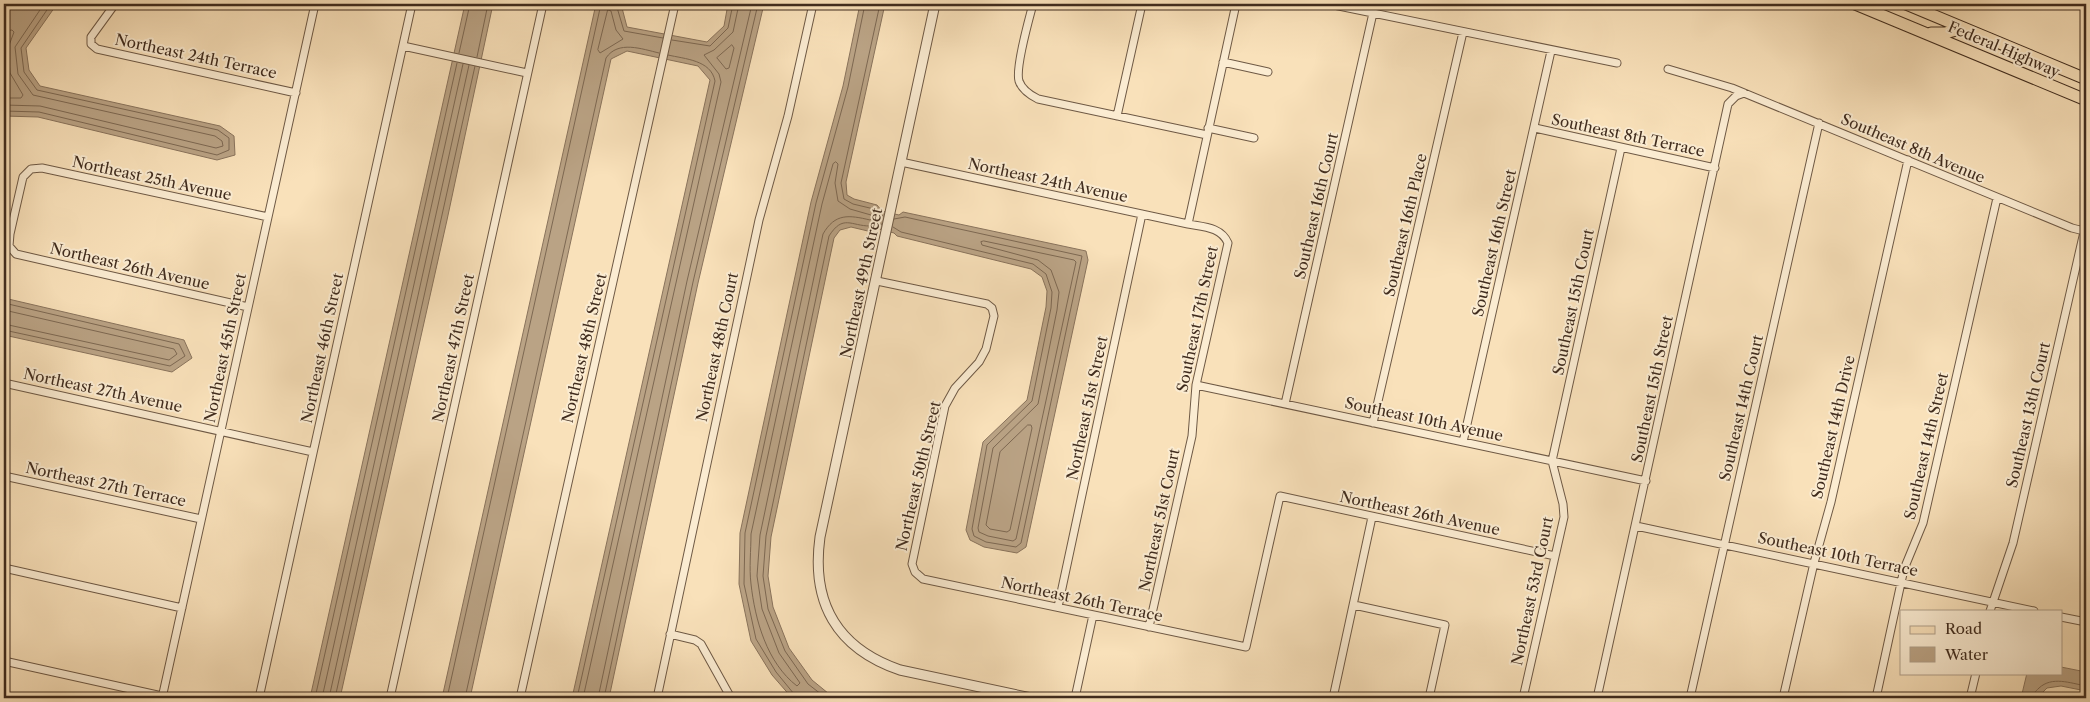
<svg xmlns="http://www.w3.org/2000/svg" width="2090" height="702" viewBox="0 0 2090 702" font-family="'Libre Caslon Text',serif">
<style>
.water{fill:#baa385;stroke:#89735c}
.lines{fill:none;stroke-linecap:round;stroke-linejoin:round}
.shore{stroke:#7d6852;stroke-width:1}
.minor-casing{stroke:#6e5945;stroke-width:9}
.tertiary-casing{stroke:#6e5945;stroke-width:11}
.primary-casing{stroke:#402c1e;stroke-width:13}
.minor{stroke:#fbecd2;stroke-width:7}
.tertiary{stroke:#fbecd2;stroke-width:9}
.primary{stroke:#f9e1ba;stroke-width:11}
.labels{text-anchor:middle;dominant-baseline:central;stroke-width:4;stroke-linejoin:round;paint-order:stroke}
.street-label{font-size:15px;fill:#402c1e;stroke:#fbecd2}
</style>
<rect width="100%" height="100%" fill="#f9e1ba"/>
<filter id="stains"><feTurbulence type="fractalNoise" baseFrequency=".004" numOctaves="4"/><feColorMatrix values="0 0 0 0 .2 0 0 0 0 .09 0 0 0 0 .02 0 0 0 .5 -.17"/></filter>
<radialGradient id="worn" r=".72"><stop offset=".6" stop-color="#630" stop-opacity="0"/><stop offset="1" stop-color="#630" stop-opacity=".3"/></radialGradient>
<path class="water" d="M15,4H57L26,48L29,70L40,86L220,126L234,136L235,155L217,160L38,117L4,116V13Z
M465,4H493L447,220L340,698H310Z
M596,4H621L627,27L707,42L724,26L728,4H764L698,283L609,698H572L710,80L698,66L627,51L611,59L470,698H442Z
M860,4H885L846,182L847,195L854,199L877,205L882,211L899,215L903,212L1086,251L1088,260L1026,547L1017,553L984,547L970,540L966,530L983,442L1027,400L1046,307L1047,291L1042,277L1031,269L897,236L894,233L879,229L872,232L851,227L840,230L834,238L771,537L768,576L773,607L789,648L812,680L834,698H792L772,675L751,641L739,584L740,533L811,202L843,86Z
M4,298L184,340L192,358L172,372L4,335Z
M2061,667L2086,672V691L2061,686L2047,688L2037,698H2021L2027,673H2061Z"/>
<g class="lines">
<path class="shore" d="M616,4L624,31L663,38
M880,4L841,183L844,199L853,204L874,209L883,216
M608,10L611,11L616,30L623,39L600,53L598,50Z
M4,31L12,30L14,32L8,48L10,73L23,95L21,98H4
M672,40L710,46L728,28L733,4
M732,45L734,48L729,68L726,69L717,58Z
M459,53L470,4
M477,57L488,4
M4,105L40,106L216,148L223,146L222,141L215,136L33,95L18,74L15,47L44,4
M4,111L39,112L217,155L229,150V138L218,130L37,90L24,72L21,48L51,4
M836,162L838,164L835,183L838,201L850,209L871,215L872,218L870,220C849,215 835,213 823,234L760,535L757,576L762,609L779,653L800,683L797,686C767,663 755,620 751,584C749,568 751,550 751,534L822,204L833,164Z
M893,227L901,232L1033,264L1046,274L1052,292L1051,308L1032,401L987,445L972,529L974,536L986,542L1016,547L1021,543L1082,256L905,217L894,219
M984,241L1074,260L1076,262L1016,539L1013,541L988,536L979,532L978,528L993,448L1038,404L1057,310L1059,292L1051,270L1038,260L982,245L981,242Z
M4,303L179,344L185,356L170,366L4,330
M4,310L174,349L177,354L169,360L4,324
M1028,425H1031L1032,428L1010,530L1007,532L990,529L986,525L1000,452Z
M315,698L457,63
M322,698L463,64
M329,698L469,65
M335,698L475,66
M447,698L601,4
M465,698L606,58C618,40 642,49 659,53
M577,698L715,81C711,60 685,59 668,55
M583,698L721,82L719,74L704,55L714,50L733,32L739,4
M598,698L687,281L752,4
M604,698L693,282L758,4
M795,698L794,694L776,672L756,639L744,584L745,533L816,203L848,87L865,4
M826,698L808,684L785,651L768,609L763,576L766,536L829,236C843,214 851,226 870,226C874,227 877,224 882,224
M2033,698C2033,693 2035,692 2039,688C2052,676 2070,683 2086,686"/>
<g class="minor-casing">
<path id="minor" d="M115,4L91,37V44L97,49L296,93
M1033,4C1029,19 1015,68 1019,81C1022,90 1030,95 1038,99L1207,135
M1329,4L1617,63
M403,46L527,73
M1223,62L1268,72
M1668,69L1732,88L2072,228L2084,231
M1117,116L1142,4
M1208,128L1254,138
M1535,128L1715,168
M901,162L1188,224C1204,227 1221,227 1228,243L1196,385L1192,436L1149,627
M1188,224L1236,4
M877,281L987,304L992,308L994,316L986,349L979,362L955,388L945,406L912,564L915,572L923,579L1246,647L1280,496L1555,556
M248,307L16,254L9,246L10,234L23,177L31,169L42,168L268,217
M4,383L313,452
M1196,385L1646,481
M1285,404L1373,13
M1373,423L1463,32
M1463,442L1551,51
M4,476L201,519
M1636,526L2034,611
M4,568L182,608
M1354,605L1445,625L1429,698
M1058,607L1142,214
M1990,611L2013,543L2086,223
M2061,617L2086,622
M670,634L695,640L701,644L731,698
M4,661L162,696
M162,698L315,4
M259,698L412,4
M390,698L543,4
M520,698L675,4
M657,698L759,220L788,116L813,4
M1075,698L1093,615
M1333,698L1372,517
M1523,698L1564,517L1563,504L1552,461L1621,148
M1597,698L1728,104L1736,96L1744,93
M1690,698L1819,123
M1783,698L1814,563L1831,502L1908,160
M1876,698L1904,569L1923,523L1997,198
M1970,698L1976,673"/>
</g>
<g class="tertiary-casing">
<path id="tertiary" d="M935,4L820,537C811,602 836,648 900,670L1031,698"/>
</g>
<g class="primary-casing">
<path id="primary" d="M1855,4L2086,100
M1906,4L2086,79
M1931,33H1945L1964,28"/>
</g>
<use href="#minor" class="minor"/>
<use href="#tertiary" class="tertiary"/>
<use href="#primary" class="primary"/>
</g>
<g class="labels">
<g class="street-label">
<text transform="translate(2004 49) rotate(23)">Federal Highway</text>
<text transform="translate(196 56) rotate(12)">Northeast 24th Terrace</text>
<text transform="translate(1628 135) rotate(12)">Southeast 8th Terrace</text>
<text transform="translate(1913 148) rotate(23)">Southeast 8th Avenue</text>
<text transform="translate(152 178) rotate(12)">Northeast 25th Avenue</text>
<text transform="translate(1048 180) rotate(12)">Northeast 24th Avenue</text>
<text transform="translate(1316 206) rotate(-77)">Southeast 16th Court</text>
<text transform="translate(1405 225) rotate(-77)">Southeast 16th Place</text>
<text transform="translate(1494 243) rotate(-77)">Southeast 16th Street</text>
<text transform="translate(130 266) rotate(13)">Northeast 26th Avenue</text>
<text transform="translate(861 283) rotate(-78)">Northeast 49th Street</text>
<text transform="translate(1573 302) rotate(-78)">Southeast 15th Court</text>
<text transform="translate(1197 319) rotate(-78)">Southeast 17th Street</text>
<text transform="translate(717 347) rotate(-78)">Northeast 48th Court</text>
<text transform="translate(225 348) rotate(-78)">Northeast 45th Street</text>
<text transform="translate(322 348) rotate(-78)">Northeast 46th Street</text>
<text transform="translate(453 348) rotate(-78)">Northeast 47th Street</text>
<text transform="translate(584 348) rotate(-77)">Northeast 48th Street</text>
<text transform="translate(1652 389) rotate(-78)">Southeast 15th Street</text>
<text transform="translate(103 390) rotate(12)">Northeast 27th Avenue</text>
<text transform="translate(1087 408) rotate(-78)">Northeast 51st Street</text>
<text transform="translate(1741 408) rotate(-77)">Southeast 14th Court</text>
<text transform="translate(2028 415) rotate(-77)">Southeast 13th Court</text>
<text transform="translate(1424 419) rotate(12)">Southeast 10th Avenue</text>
<text transform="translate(1833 427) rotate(-77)">Southeast 14th Drive</text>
<text transform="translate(1926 446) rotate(-77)">Southeast 14th Street</text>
<text transform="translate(918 476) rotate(-77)">Northeast 50th Street</text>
<text transform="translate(106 484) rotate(12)">Northeast 27th Terrace</text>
<text transform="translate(1420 513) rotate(12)">Northeast 26th Avenue</text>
<text transform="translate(1159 520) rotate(-78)">Northeast 51st Court</text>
<text transform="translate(1838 554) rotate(12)">Southeast 10th Terrace</text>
<text transform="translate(1532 591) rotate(-78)">Northeast 53rd Court</text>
<text transform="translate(1082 599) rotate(12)">Northeast 26th Terrace</text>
</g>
</g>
<rect width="2090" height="702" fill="none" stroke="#f9e1ba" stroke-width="20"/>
<rect x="5" y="5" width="2080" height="692" fill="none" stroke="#402c1e" stroke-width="2.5"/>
<rect x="10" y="10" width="2070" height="682" fill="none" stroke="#402c1e"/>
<rect x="1900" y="610" width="162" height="65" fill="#fbecd2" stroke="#b09f8a"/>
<rect x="1910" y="626" width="25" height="8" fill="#f9e1ba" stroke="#b09f8a"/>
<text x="1945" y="634" font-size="15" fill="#402c1e">Road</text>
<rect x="1910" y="647" width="25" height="15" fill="#baa385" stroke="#b09f8a"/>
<text x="1945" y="660" font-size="15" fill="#402c1e">Water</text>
<rect width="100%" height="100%" filter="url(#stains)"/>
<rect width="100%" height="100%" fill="url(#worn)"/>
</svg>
